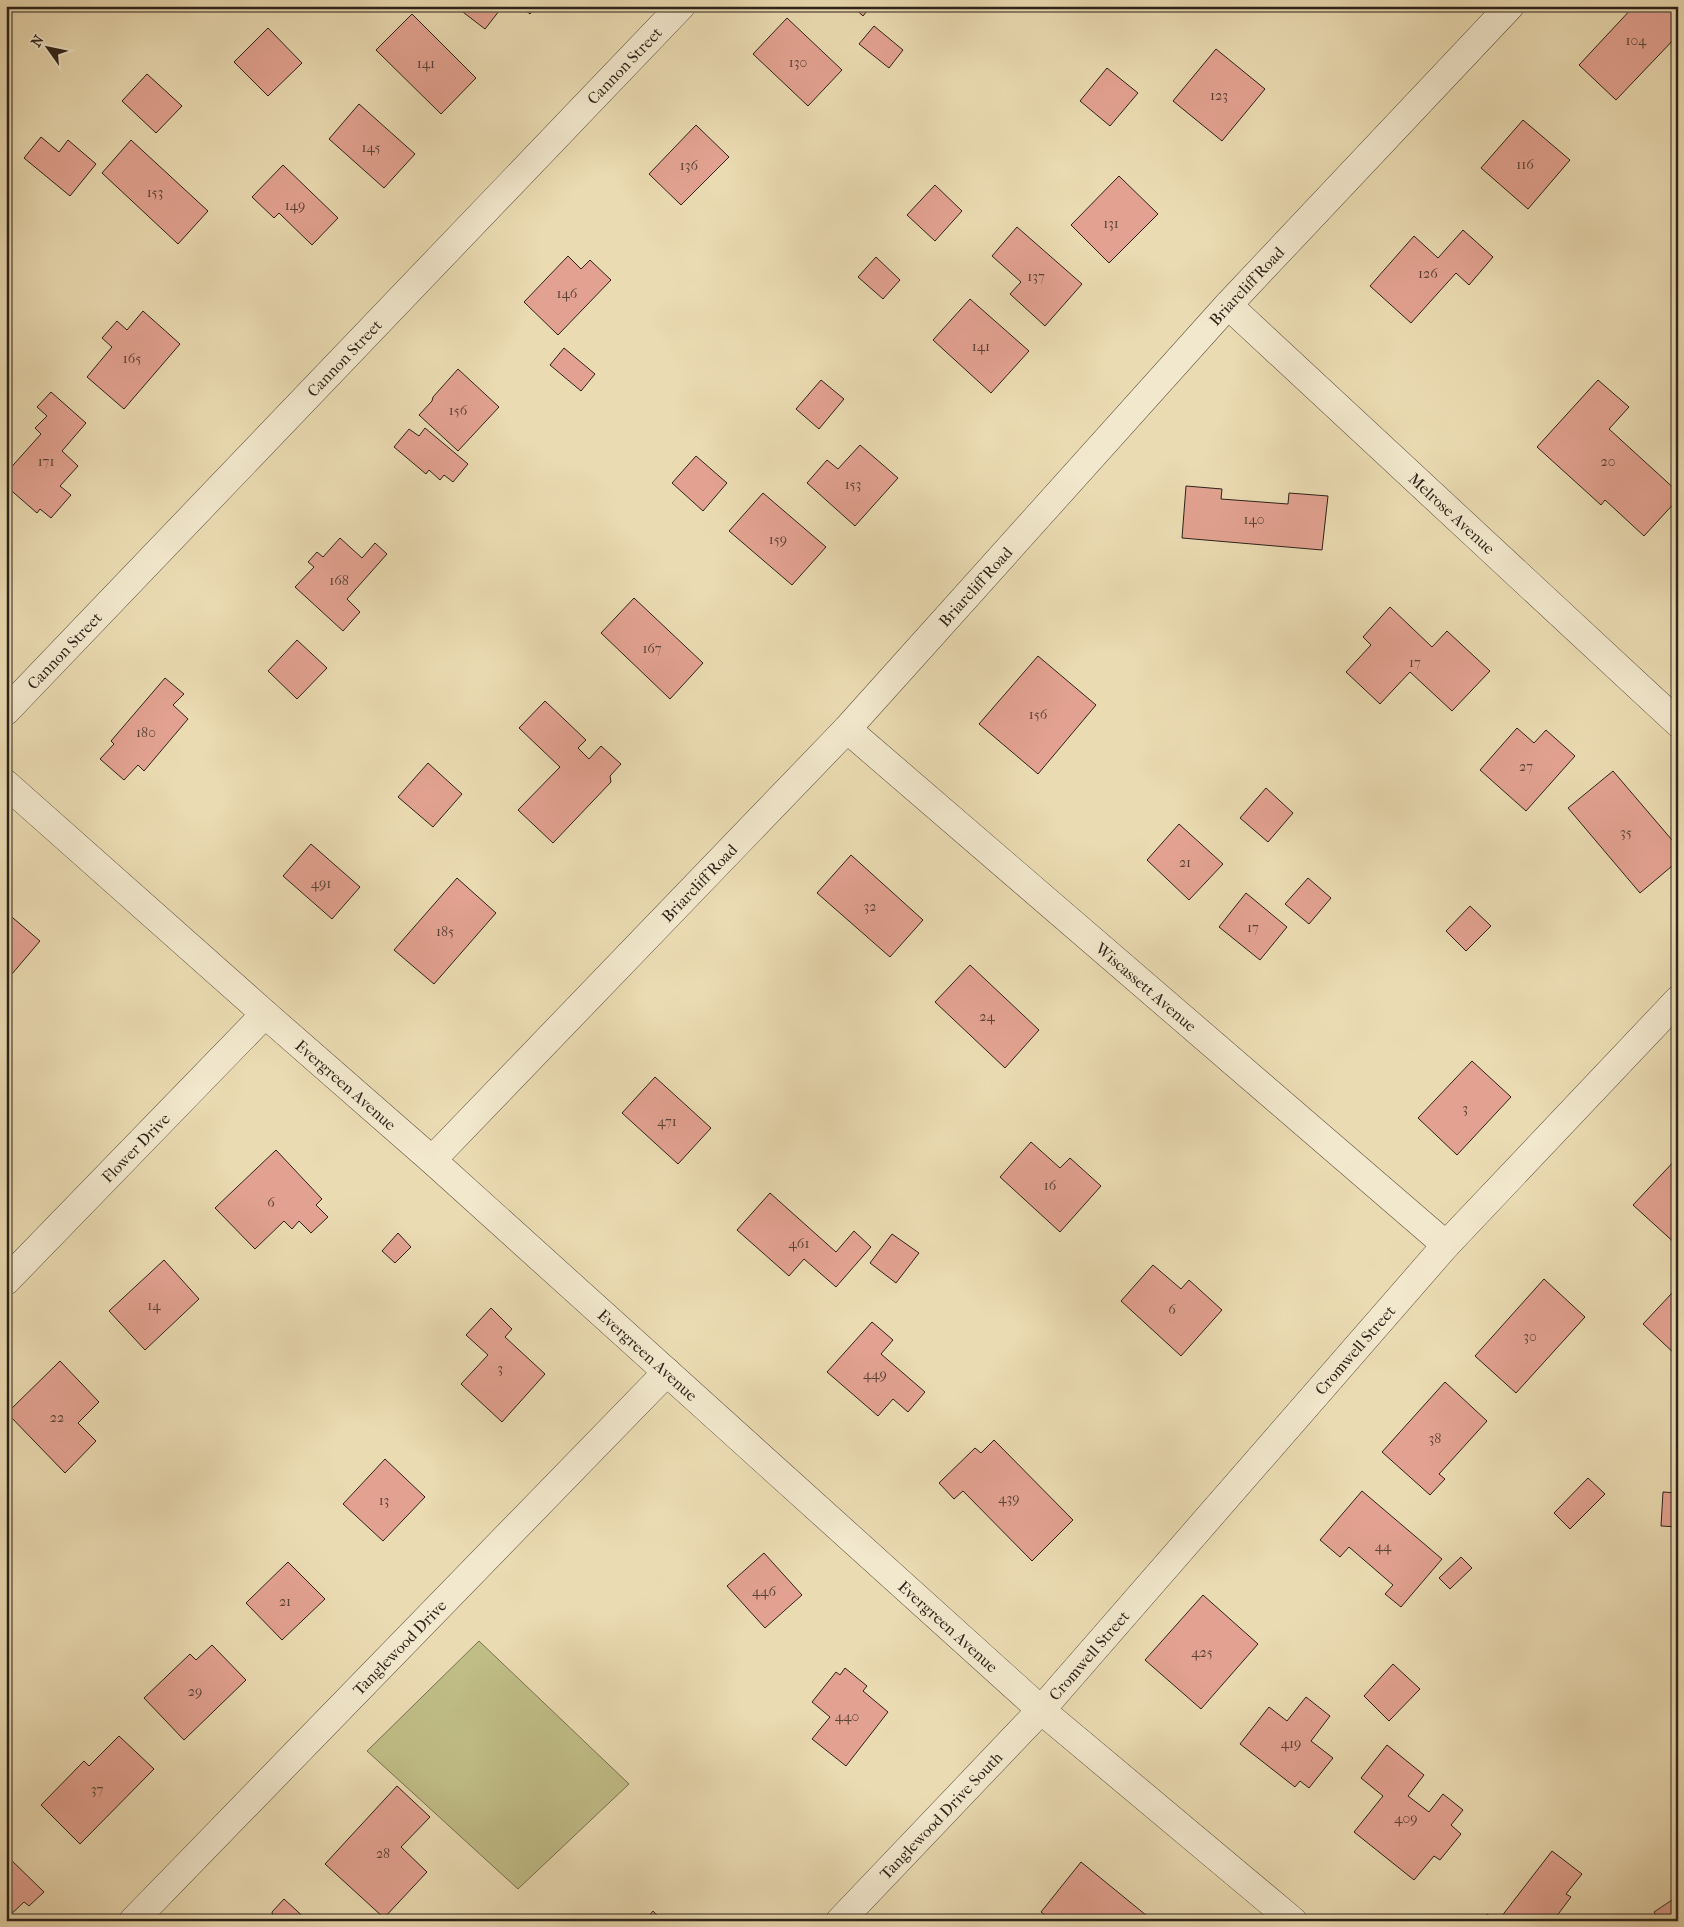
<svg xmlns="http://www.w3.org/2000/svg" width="1684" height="1927" viewBox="0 0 1684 1927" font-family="'IM FELL French Canon',serif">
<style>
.green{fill:#c0bd87;stroke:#767050}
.building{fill:#e3a291;stroke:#2c2219}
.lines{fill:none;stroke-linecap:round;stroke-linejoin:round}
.minor-casing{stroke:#5c503f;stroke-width:29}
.minor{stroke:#f2e8cd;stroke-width:28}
.labels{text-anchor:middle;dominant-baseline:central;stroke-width:4;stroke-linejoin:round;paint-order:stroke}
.number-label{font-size:14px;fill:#5a4237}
.street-label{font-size:16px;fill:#2c2219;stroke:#f2e8cd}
</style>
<rect width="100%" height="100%" fill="#ebdbb2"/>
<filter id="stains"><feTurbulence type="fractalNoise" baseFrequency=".004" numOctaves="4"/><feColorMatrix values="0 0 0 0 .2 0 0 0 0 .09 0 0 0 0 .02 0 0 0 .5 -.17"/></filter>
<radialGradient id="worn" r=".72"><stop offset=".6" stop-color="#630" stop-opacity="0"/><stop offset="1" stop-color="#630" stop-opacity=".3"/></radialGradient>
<path class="green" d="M479,1641L629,1784L518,1889L367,1751Z"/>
<path class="building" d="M455,6H503L485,29Z
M520,6H536L530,14Z
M852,6H871L863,16Z
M1634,6H1678V19L1672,24L1678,30V35L1616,100L1579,65Z
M412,14L476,78L441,114L376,50Z
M787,18L842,70L808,106L753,54Z
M874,26L903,50L889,68L859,44Z
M268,28L302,63L268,96L234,62Z
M1216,49L1265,89L1222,141L1173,101Z
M1107,68L1138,93L1110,126L1080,101Z
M147,74L182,106L156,133L122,101Z
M359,104L415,154L384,188L329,139Z
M1523,120L1570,160L1528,209L1481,168Z
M696,125L729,157L681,205L649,174Z
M41,137L59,152L68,140L96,164L70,196L24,158Z
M131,140L208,211L178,244L102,173Z
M283,165L338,218L312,245L279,213L274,218L252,197Z
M1119,176L1158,214L1109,263L1071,225Z
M935,185L962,211L935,241L907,215Z
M1017,227L1082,284L1045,326L1010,294L1021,282L992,256Z
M1463,230L1493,257L1469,285L1456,273L1411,323L1370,286L1414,236L1438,258Z
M568,256L581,269L590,260L611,280L558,335L524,302Z
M876,257L900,280L883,299L858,277Z
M970,299L1029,351L991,393L933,340Z
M143,311L180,344L124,409L87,377L112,347L102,338L117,321L127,330Z
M564,348L595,374L581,391L550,365Z
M458,369L499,407L458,451L419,415L432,401L433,397Z
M821,380L844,399L819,429L796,409Z
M1598,380L1629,407L1609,429L1678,492V499L1644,536L1605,500L1601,505L1537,447Z
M51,392L86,423L62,451L78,466L60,486L71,495L51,518L40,509L37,513L6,486V473L41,434L35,428L47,416L37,407Z
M425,428L468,464L453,482L444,475L440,480L429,470L426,474L394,447L409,429L419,436Z
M860,445L898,478L855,526L807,483L827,460L838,469Z
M696,456L727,483L703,511L672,483Z
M1186,486L1222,489L1221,499L1288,504L1289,493L1328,496L1322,550L1182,538Z
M763,493L826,547L792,585L729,531Z
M340,538L362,558L375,543L387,554L347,599L360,612L343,631L295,587L314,567L308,562L317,552L323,557Z
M634,598L703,663L670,699L601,633Z
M1390,607L1432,647L1447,631L1490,671L1452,711L1410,672L1380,704L1346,672L1371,645L1363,637Z
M297,640L327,668L297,699L268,671Z
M1038,656L1096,705L1038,774L979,724Z
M165,678L184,694L173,705L188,719L144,771L138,765L124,780L100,759L114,744L111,741Z
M545,701L586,740L578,748L589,759L601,746L621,764L610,776L611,782L553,843L518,810L560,767L519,728Z
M1517,728L1534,743L1546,730L1575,756L1526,811L1480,770Z
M428,763L462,794L433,827L398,797Z
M1613,771L1678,847V861L1640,893L1568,808Z
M1266,788L1293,813L1268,842L1240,818Z
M1179,824L1223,864L1189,900L1147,860Z
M311,844L360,887L332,919L283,876Z
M851,855L923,920L890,957L817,893Z
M457,878L496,913L434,984L394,950Z
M1308,878L1331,898L1309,924L1285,904Z
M1246,893L1287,927L1260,960L1219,927Z
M1470,906L1491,926L1466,951L1446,931Z
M6,912L40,941L6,981Z
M970,965L1039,1030L1005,1068L935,1002Z
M1472,1061L1511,1097L1457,1155L1418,1118Z
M655,1077L711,1128L678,1164L622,1113Z
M1031,1142L1060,1168L1070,1158L1101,1186L1060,1232L1000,1177Z
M276,1150L322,1199L316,1205L328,1217L311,1233L299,1221L292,1229L284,1221L255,1249L215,1208Z
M1678,1157V1246L1633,1205Z
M770,1193L836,1252L854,1231L871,1247L836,1287L804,1259L789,1276L737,1230Z
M398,1233L411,1247L395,1263L382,1251Z
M892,1234L919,1253L896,1283L870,1263Z
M164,1260L199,1299L145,1350L109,1311Z
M1153,1265L1181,1289L1189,1280L1222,1310L1181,1356L1121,1301Z
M1544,1279L1585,1317L1516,1393L1475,1356Z
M1673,1292L1678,1297V1357L1643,1324Z
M491,1308L512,1329L505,1337L545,1374L502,1422L461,1384L488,1355L466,1335Z
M872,1322L893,1340L881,1354L925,1392L908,1412L893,1399L878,1416L827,1372Z
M60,1361L99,1402L78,1423L96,1441L65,1473L7,1413Z
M1445,1382L1487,1421L1439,1474L1445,1479L1430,1495L1382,1452Z
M994,1440L1073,1520L1032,1561L963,1491L954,1499L939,1483L975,1448L981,1453Z
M385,1459L425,1497L383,1541L343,1504Z
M1588,1478L1605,1494L1570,1529L1554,1513Z
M1362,1491L1442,1559L1401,1607L1385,1594L1393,1585L1349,1547L1340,1557L1320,1540Z
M1663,1492L1678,1493V1527L1661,1526Z
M764,1553L802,1595L765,1628L727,1586Z
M1461,1557L1472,1568L1450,1589L1439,1578Z
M288,1562L325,1599L282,1640L246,1603Z
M1203,1595L1258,1644L1201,1709L1145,1660Z
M212,1645L246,1680L184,1740L144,1698L190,1654L196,1660Z
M1393,1664L1420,1689L1389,1721L1364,1696Z
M845,1668L867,1686L863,1691L888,1712L846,1766L812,1739L830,1717L812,1702L836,1672L840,1675Z
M1306,1697L1330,1716L1311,1741L1333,1758L1309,1788L1300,1781L1295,1787L1240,1744L1269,1707L1287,1721Z
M119,1736L154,1769L80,1844L41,1805L84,1761L89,1766Z
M1387,1745L1424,1775L1408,1796L1429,1812L1443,1794L1463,1810L1451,1825L1461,1834L1440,1860L1434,1856L1414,1880L1354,1832L1383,1796L1361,1778Z
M397,1786L430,1817L401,1847L427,1872L384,1918L325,1864Z
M1552,1851L1582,1874L1566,1894L1571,1897L1553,1921H1498Z
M6,1855L44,1892L29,1906L24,1902L6,1919Z
M1081,1862L1152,1920V1921H1052L1041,1912Z
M1678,1896V1921H1660L1654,1912Z
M284,1899L308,1921H272L273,1919L272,1912Z
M653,1911L663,1921H645Z
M1487,1914L1496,1921H1482Z"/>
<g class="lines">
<g class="minor-casing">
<g id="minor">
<path id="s1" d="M1228,305L1678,723"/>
<path id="s2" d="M6,711L681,6"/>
<path id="s3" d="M847,729L1446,1245"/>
<path id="s4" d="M6,784L265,1014L432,1160L1041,1710L1293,1921"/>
<path id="s5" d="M432,1160L847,729L1228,305L1510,6"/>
<path id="s6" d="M6,1281L265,1014"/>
<path id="s7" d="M133,1921L667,1372"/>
<path id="s8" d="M840,1921L1041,1710L1446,1245L1678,1000"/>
</g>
</g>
<use href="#minor" class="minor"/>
</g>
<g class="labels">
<g class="number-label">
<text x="1636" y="40">104</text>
<text x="798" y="62">130</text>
<text x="426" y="63">141</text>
<text x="1219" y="95">123</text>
<text x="371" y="147">145</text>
<text x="1525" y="164">116</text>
<text x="689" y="165">136</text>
<text x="155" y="192">153</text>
<text x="295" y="205">149</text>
<text x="1111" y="223">131</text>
<text x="1428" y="273">126</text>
<text x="1036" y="276">137</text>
<text x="567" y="293">146</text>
<text x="981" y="346">141</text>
<text x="132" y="358">165</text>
<text x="458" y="410">156</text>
<text x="46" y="461">171</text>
<text x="1608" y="461">20</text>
<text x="853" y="484">153</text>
<text x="1254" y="519">140</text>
<text x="778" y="539">159</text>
<text x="339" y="580">168</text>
<text x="652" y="648">167</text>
<text x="1415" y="662">17</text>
<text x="1038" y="714">156</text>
<text x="146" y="732">180</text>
<text x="1526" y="766">27</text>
<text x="1626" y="832">35</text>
<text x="1185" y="862">21</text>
<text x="321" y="883">491</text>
<text x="870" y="906">32</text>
<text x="1253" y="927">17</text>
<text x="445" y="931">185</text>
<text x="987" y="1016">24</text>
<text x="1465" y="1108">3</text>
<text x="667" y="1121">471</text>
<text x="1050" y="1185">16</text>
<text x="271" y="1202">6</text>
<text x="799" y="1243">461</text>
<text x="154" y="1305">14</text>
<text x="1172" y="1309">6</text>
<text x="1530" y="1336">30</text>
<text x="500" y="1368">3</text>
<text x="875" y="1374">449</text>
<text x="57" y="1417">22</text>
<text x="1435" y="1438">38</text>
<text x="1009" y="1498">439</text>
<text x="384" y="1500">13</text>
<text x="1383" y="1546">44</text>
<text x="764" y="1591">446</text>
<text x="285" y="1601">21</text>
<text x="1202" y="1652">425</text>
<text x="195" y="1691">29</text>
<text x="847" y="1716">440</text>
<text x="1291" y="1743">419</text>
<text x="97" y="1789">37</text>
<text x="1406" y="1818">409</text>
<text x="383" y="1853">28</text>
</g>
<g class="street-label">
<text stroke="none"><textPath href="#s2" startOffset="894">Cannon Street</textPath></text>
<text stroke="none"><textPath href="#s5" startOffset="1195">Briarcliff Road</textPath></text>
<text stroke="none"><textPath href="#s2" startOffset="489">Cannon Street</textPath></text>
<text stroke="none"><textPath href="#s1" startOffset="306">Melrose Avenue</textPath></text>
<text stroke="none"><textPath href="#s5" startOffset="790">Briarcliff Road</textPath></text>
<text stroke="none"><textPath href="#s2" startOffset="84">Cannon Street</textPath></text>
<text stroke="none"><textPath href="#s5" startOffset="385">Briarcliff Road</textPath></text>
<text stroke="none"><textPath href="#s3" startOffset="395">Wiscassett Avenue</textPath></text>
<text stroke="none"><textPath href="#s4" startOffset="454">Evergreen Avenue</textPath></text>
<text stroke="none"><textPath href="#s6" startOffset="186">Flower Drive</textPath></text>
<text stroke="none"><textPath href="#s8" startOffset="769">Cromwell Street</textPath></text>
<text stroke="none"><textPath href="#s4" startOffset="859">Evergreen Avenue</textPath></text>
<text stroke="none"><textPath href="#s4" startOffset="1264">Evergreen Avenue</textPath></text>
<text stroke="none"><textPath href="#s7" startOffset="382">Tanglewood Drive</textPath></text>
<text stroke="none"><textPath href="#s8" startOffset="364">Cromwell Street</textPath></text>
<text stroke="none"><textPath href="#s8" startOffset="146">Tanglewood Drive South</textPath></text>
</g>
</g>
<rect width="1684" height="1927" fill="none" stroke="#ebdbb2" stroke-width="25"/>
<rect x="8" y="8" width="1669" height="1912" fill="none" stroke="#2c2219" stroke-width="2.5"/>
<rect x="12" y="12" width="1659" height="1902" fill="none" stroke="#2c2219"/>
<g transform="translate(48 48) rotate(303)" stroke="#f2e8cd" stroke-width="4" paint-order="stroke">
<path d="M0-4L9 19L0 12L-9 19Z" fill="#2c2219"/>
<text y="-8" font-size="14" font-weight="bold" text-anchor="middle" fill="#2c2219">N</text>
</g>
<rect width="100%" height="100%" filter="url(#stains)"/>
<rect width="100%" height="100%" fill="url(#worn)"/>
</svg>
